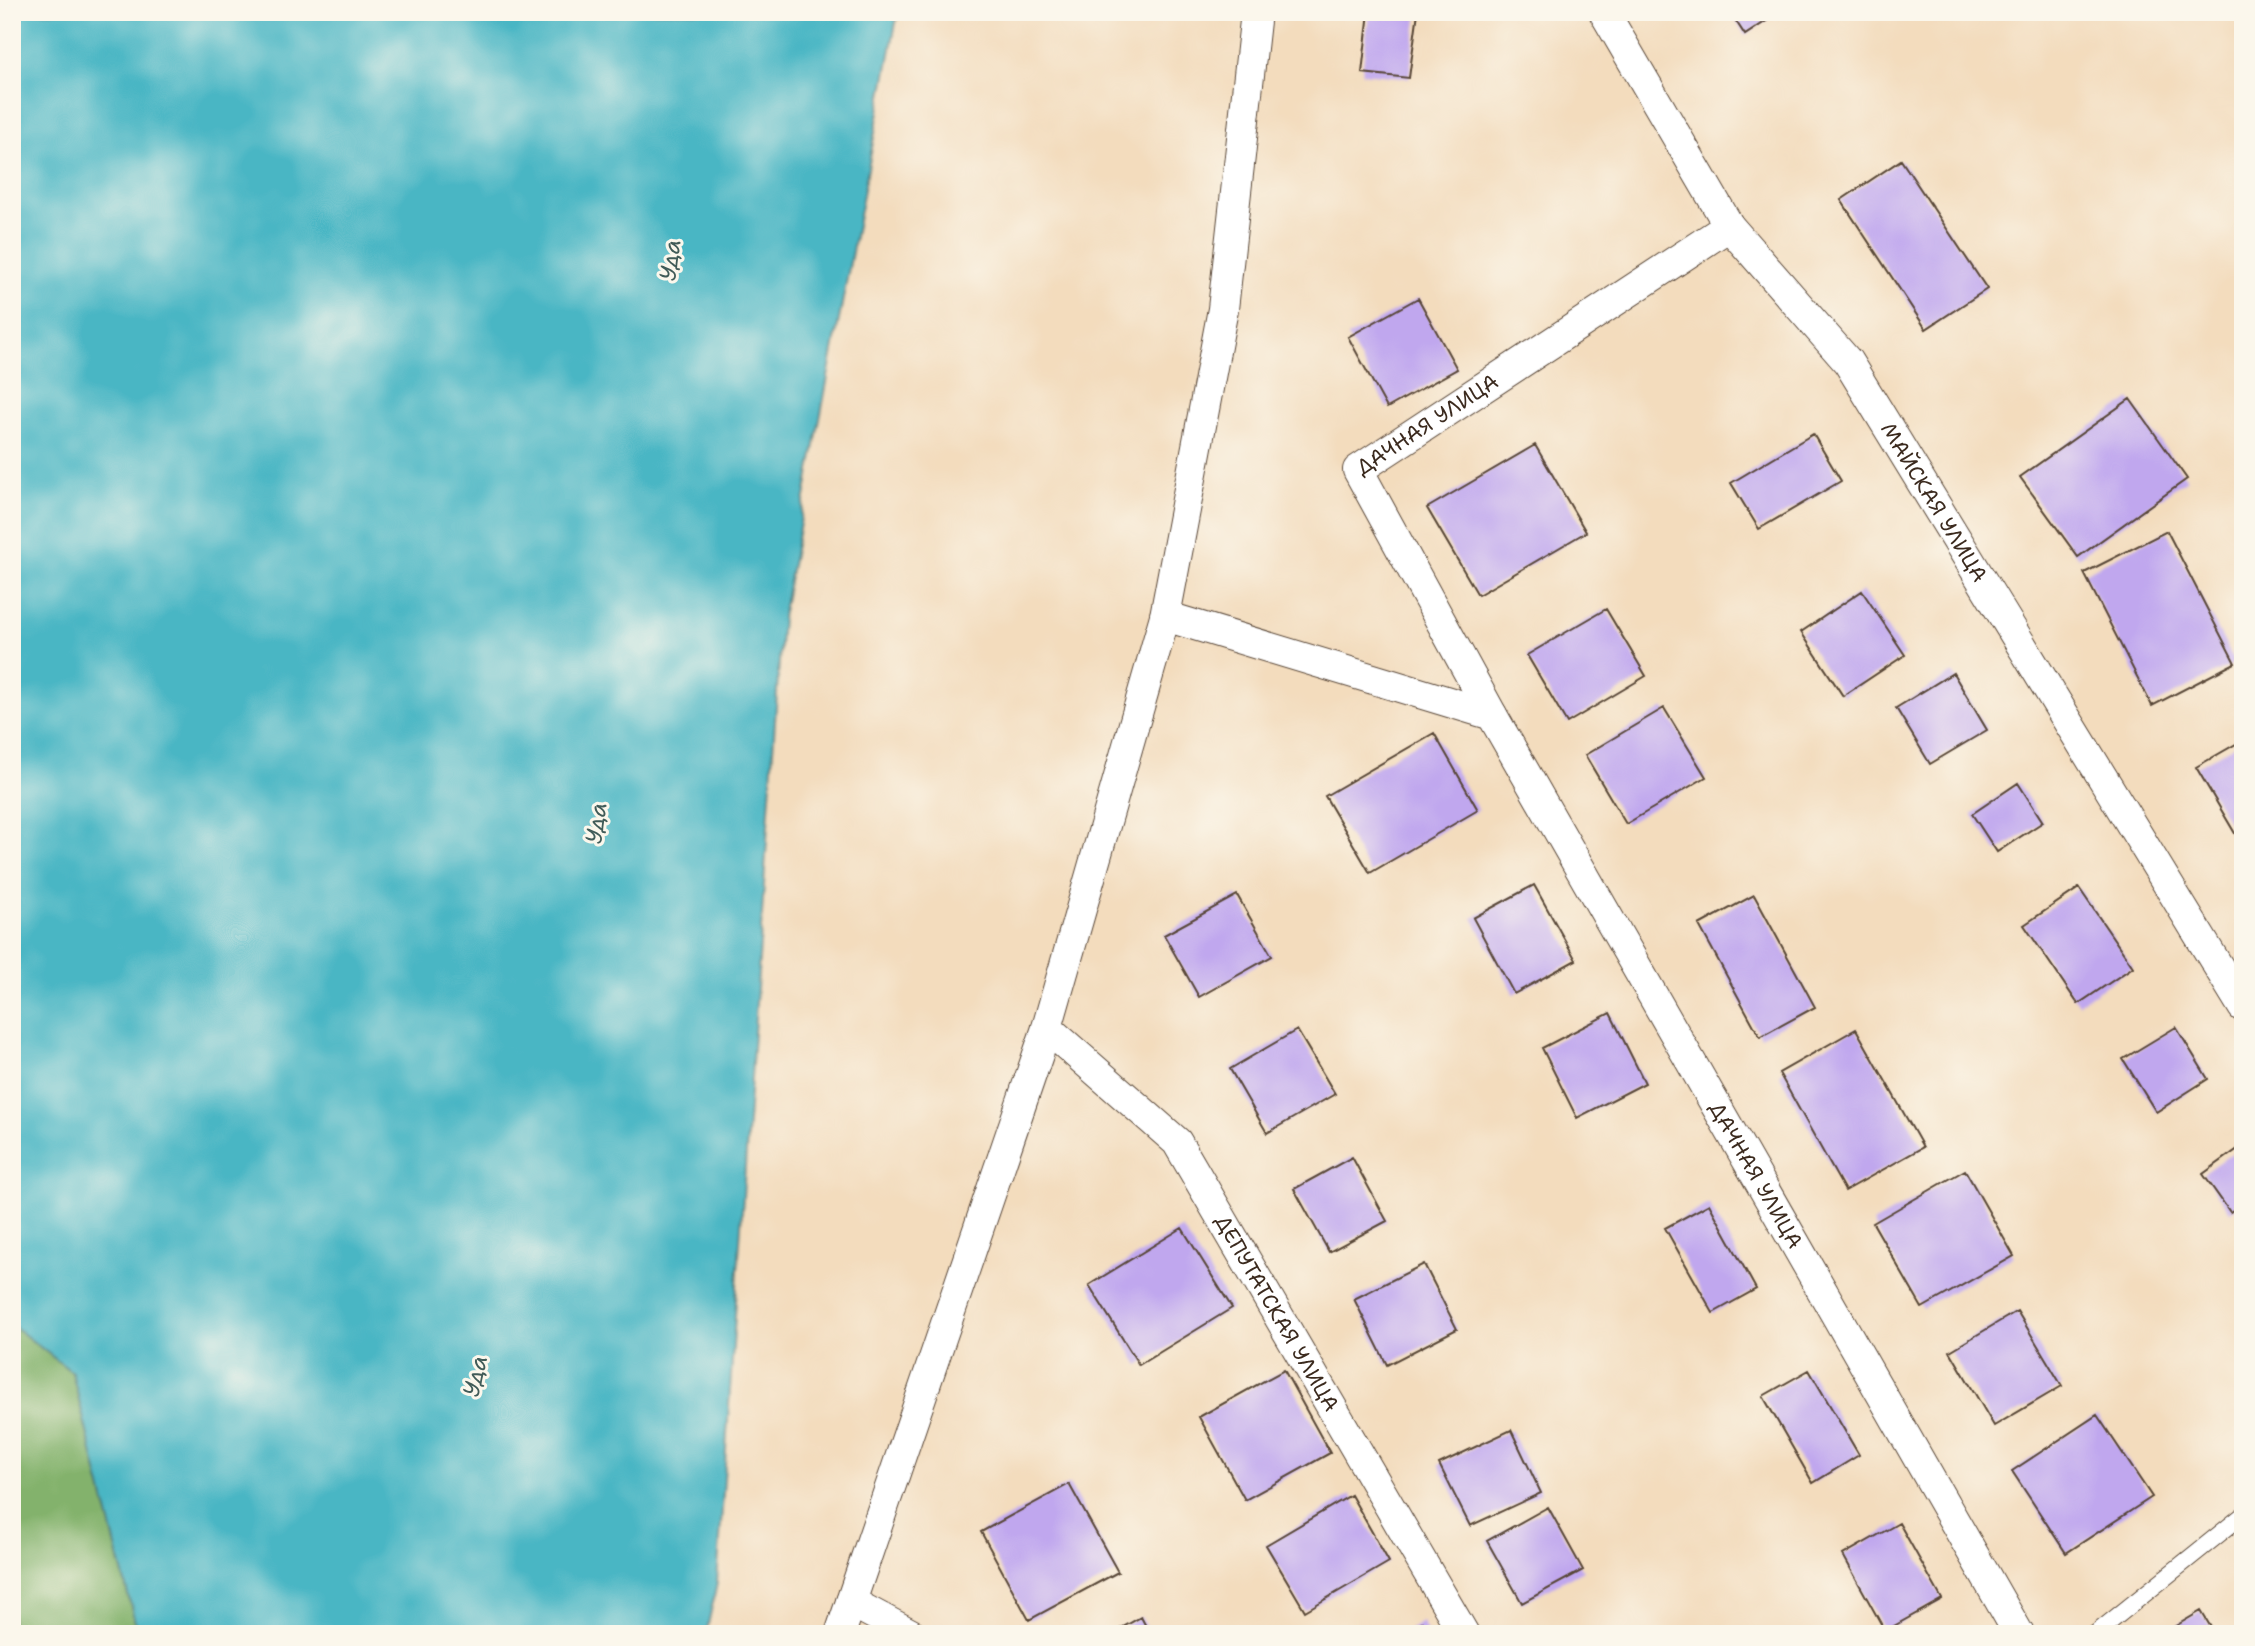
<svg xmlns="http://www.w3.org/2000/svg" width="2255" height="1646" viewBox="0 0 2255 1646" font-family="'Shantell Sans',sans-serif">
<style>
.forest{fill:#83b26c;stroke:#5f6e45;stroke-width:2}
.water{fill:#49b6c4;stroke:#427071;stroke-width:2}
.building{fill:#c0a7ee}
.lines{fill:none;stroke-linecap:round;stroke-linejoin:round}
.service-casing{stroke:#574536;stroke-width:18}
.minor-casing{stroke:#574536;stroke-width:32}
.service{stroke:#fff;stroke-width:16}
.minor{stroke:#fff;stroke-width:30}
.labels{text-anchor:middle;dominant-baseline:central;stroke-width:6;stroke-linejoin:round;paint-order:stroke}
.street-label{font-size:21px;fill:#3b2a1e;stroke:#fbf7ec}
.water-label{font-size:23px;font-style:italic;fill:#405b58;stroke:#fbf7ec}
</style>
<rect width="100%" height="100%" fill="#fbf7ec"/>
<filter id="ink" filterUnits="userSpaceOnUse"><feTurbulence type="fractalNoise" baseFrequency=".0143" numOctaves="2"/><feDisplacementMap in="SourceGraphic" scale="14" xChannelSelector="R" yChannelSelector="G"/><feConvolveMatrix kernelMatrix="1 2 1 2 8 2 1 2 1" color-interpolation-filters="sRGB"/></filter>
<filter id="wash" filterUnits="userSpaceOnUse"><feTurbulence type="fractalNoise" baseFrequency=".00686" numOctaves="4" result="noise"/><feDisplacementMap in="SourceGraphic" scale="28" xChannelSelector="R" yChannelSelector="G"/><feGaussianBlur stdDeviation="1.57" result="paint"/><feColorMatrix in="noise" values="0 0 0 0 0 0 0 0 0 0 0 0 0 0 0 0 0 1.4 0 .05"/><feComposite in="paint" operator="in"/></filter>
<g filter="url(#wash)">
<rect width="100%" height="100%" fill="#f3dcbd"/>
<path class="forest" d="M12,1325L72,1372L138,1634H12Z"/>
<path class="water" d="M12,12H898L782,617L717,1583L706,1634H138L72,1372L12,1325Z"/>
<g id="blocks">
<path class="building" d="M1369,12H1418L1409,78L1362,73Z
M1730,12H1780L1745,35Z
M1901,160L1987,289L1926,329L1841,200Z
M1418,298L1457,369L1387,408L1348,337Z
M2130,399L2187,479L2078,557L2020,477Z
M1813,434L1841,481L1759,529L1731,483Z
M1535,445L1586,532L1478,595L1427,508Z
M2167,531L2235,663L2152,706L2084,573Z
M1862,591L1905,655L1843,696L1801,632Z
M1606,609L1646,676L1567,723L1527,655Z
M1953,673L1987,730L1930,764L1896,708Z
M1664,708L1706,777L1626,824L1585,755Z
M1434,733L1478,810L1370,873L1325,796Z
M2243,740V847L2196,767Z
M2018,783L2043,822L1997,852L1972,814Z
M1534,885L1576,960L1514,994L1473,918Z
M2079,888L2133,967L2078,1004L2024,925Z
M1237,895L1272,956L1199,997L1164,935Z
M1754,895L1815,1007L1760,1037L1699,925Z
M1610,1013L1645,1083L1577,1118L1542,1048Z
M2176,1027L2208,1079L2156,1112L2123,1059Z
M1856,1029L1923,1147L1845,1191L1779,1073Z
M1297,1030L1335,1094L1267,1133L1230,1069Z
M2242,1146L2243,1203L2230,1212L2203,1174Z
M1352,1157L1387,1221L1329,1252L1294,1189Z
M1965,1170L2014,1256L1922,1308L1873,1223Z
M1709,1204L1756,1289L1713,1313L1665,1228Z
M1182,1228L1232,1308L1139,1365L1089,1285Z
M1424,1264L1457,1329L1387,1365L1354,1299Z
M2017,1311L2062,1386L1994,1426L1950,1351Z
M1284,1370L1330,1453L1245,1500L1199,1417Z
M1809,1370L1859,1455L1813,1483L1763,1396Z
M2097,1415L2152,1497L2066,1553L2012,1471Z
M1511,1430L1541,1493L1470,1526L1439,1464Z
M1069,1484L1118,1572L1029,1620L981,1532Z
M1351,1495L1389,1562L1305,1611L1266,1545Z
M1548,1507L1583,1570L1522,1603L1487,1541Z
M1899,1523L1942,1599L1885,1631L1843,1555Z
M2201,1611L2215,1634H2162Z
M1141,1617L1150,1634H1111Z
M1422,1622L1428,1634H1402Z"/>
</g>
</g>
<g filter="url(#ink)">
<use href="#blocks" fill-opacity="0" stroke="#574536" stroke-width="2"/>
<g class="lines">
<g class="service-casing">
<path id="service" d="M2095,1634L2243,1515"/>
</g>
<g class="minor-casing">
<g id="minor">
<path id="s1" d="M1604,12L1729,226L1848,362L2243,1007"/>
<path id="s2" d="M1165,616L1492,715L2019,1634"/>
<path id="s3" d="M1492,715L1358,470L1729,226"/>
<path id="s4" d="M1047,1028L1177,1142L1464,1634"/>
<path d="M851,1602L911,1634"/>
<path d="M840,1634L1047,1028L1165,616L1223,309L1256,12"/>
</g>
</g>
<use href="#service" class="service"/>
<use href="#minor" class="minor"/>
</g>
</g>
<g class="labels">
<g class="street-label">
<text stroke="none"><textPath href="#s3" startOffset="362">ДАЧНАЯ УЛИЦА</textPath></text>
<text stroke="none"><textPath href="#s1" startOffset="593">МАЙСКАЯ УЛИЦА</textPath></text>
<text stroke="none"><textPath href="#s2" startOffset="872">ДАЧНАЯ УЛИЦА</textPath></text>
<text stroke="none"><textPath href="#s4" startOffset="371">ДЕПУТАТСКАЯ УЛИЦА</textPath></text>
</g>
<g class="water-label">
<text transform="translate(670 260) rotate(-82)">Уда</text>
<text transform="translate(596 823) rotate(-82)">Уда</text>
<text transform="translate(475 1376) rotate(-77)">Уда</text>
</g>
</g>
<rect width="2255" height="1646" fill="none" stroke="#fbf7ec" stroke-width="42"/>
</svg>
